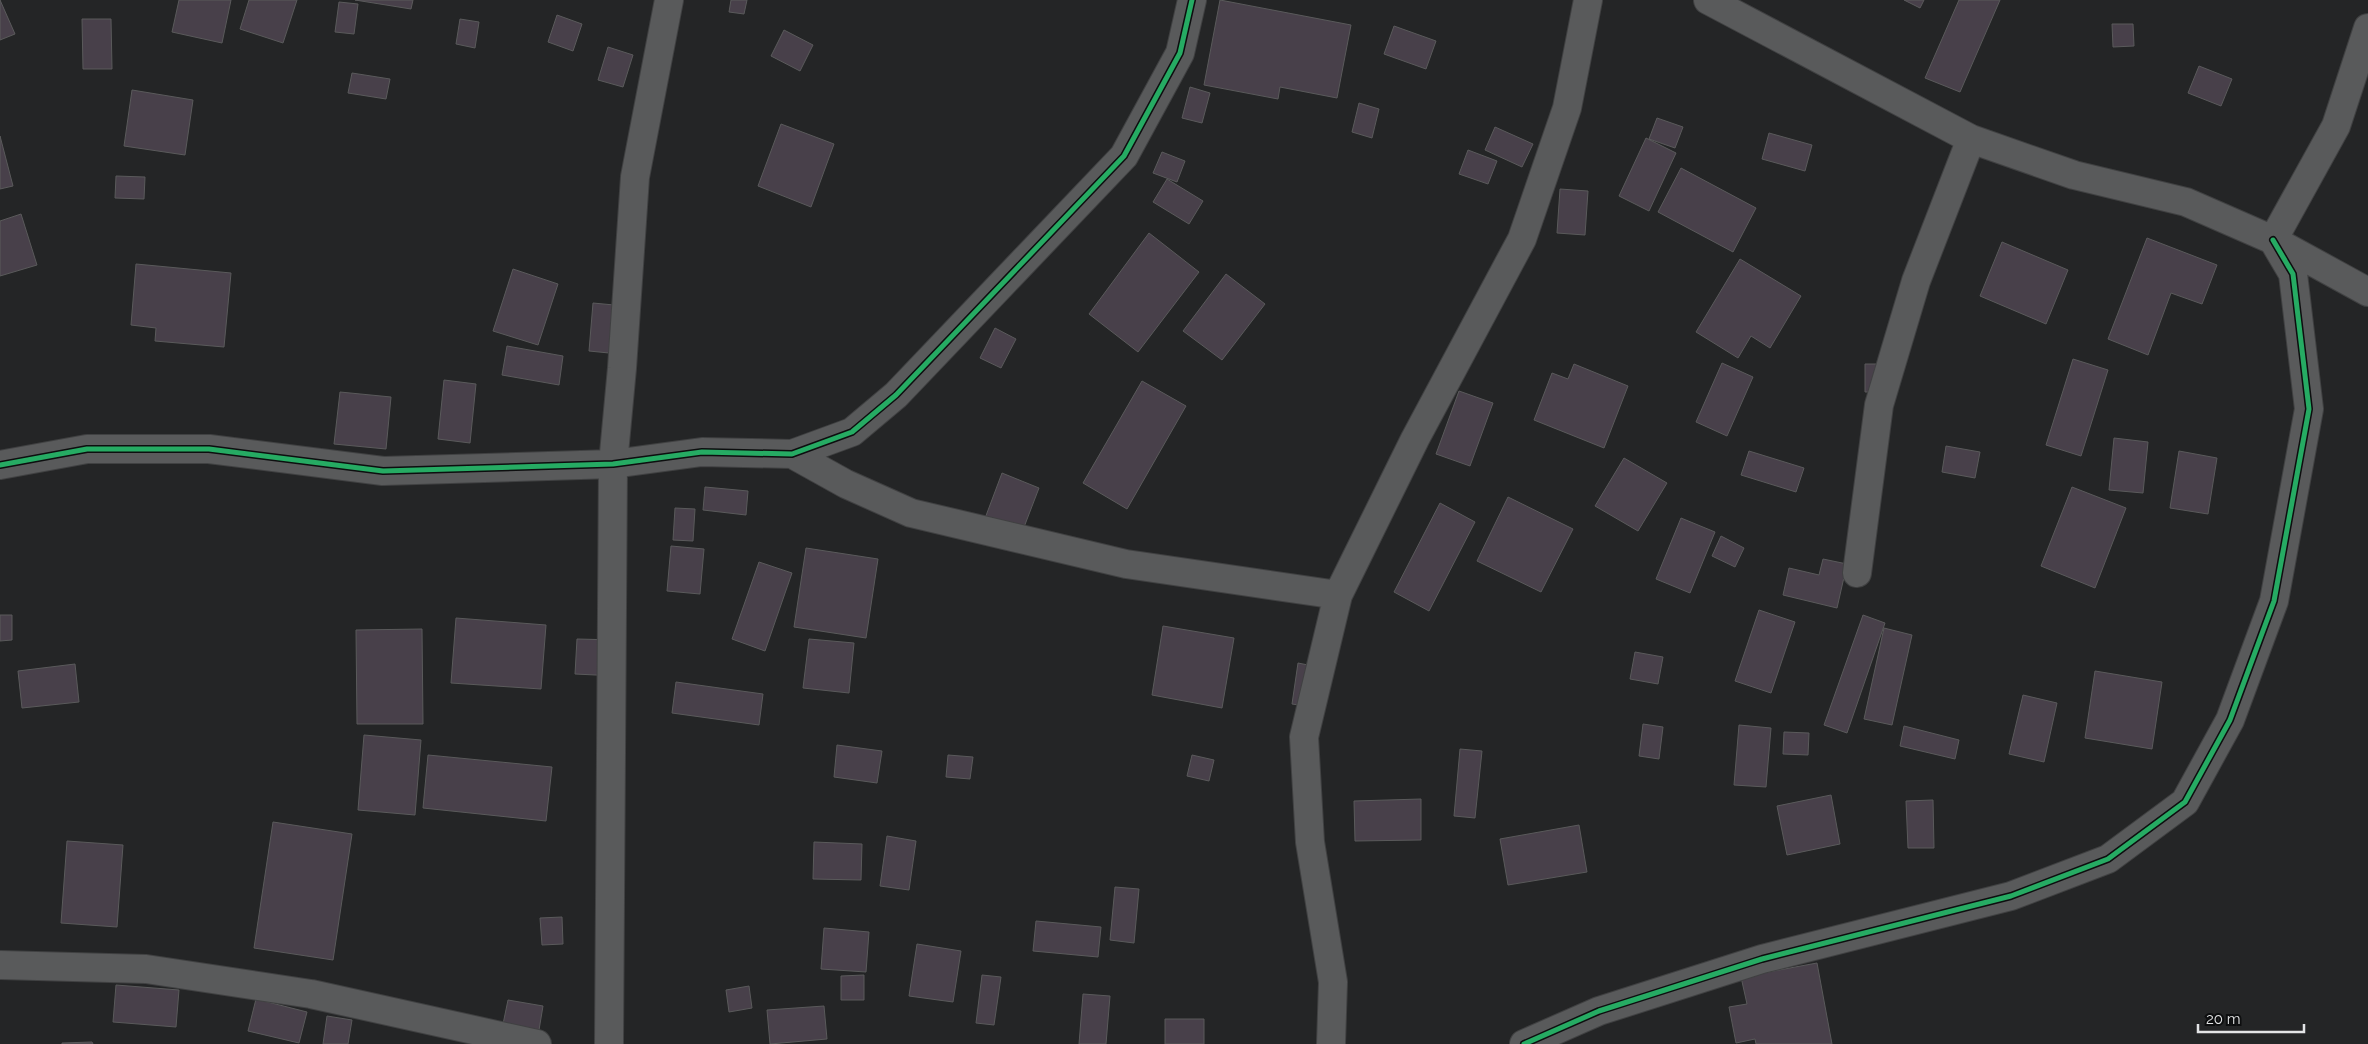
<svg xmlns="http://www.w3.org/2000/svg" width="2368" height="1044" viewBox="0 0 2368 1044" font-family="Raleway,sans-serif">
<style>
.building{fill:#48404a;stroke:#5a5a5b}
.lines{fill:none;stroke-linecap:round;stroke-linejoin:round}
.minor-casing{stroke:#404142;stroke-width:30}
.minor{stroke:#595a5b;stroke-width:28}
.cycleway-casing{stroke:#0d0e0f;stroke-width:8}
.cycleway{stroke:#26ab63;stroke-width:5}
</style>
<rect width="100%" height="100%" fill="#242526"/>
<path class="building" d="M0,0L15,34L0,40Z
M179,0H231L222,43L172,32Z
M249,0H297L283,43L240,29Z
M355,0H413L411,9Z
M731,0H747L744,14L729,12Z
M1220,0L1351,25L1337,98L1280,87L1278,99L1204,85Z
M1904,0H1924L1920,8Z
M1959,0H2000L1960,92L1925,78Z
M339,2L358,4L354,34L335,32Z
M557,15L582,24L573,51L548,42Z
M82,19H111L112,69H83Z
M460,19L479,22L475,48L456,44Z
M2112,24H2133L2134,46L2113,47Z
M1394,26L1436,41L1426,69L1384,54Z
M784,30L813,45L800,71L771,56Z
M608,47L633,55L623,87L598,80Z
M2199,66L2232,79L2221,106L2188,93Z
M352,73L390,79L386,99L348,93Z
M1190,87L1210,93L1202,123L1182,118Z
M132,90L193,100L185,155L124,146Z
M1359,103L1379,109L1372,138L1352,132Z
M1657,118L1683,127L1675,148L1649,139Z
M781,124L834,144L811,207L758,186Z
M1495,127L1533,144L1522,167L1485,150Z
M1769,133L1812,145L1805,171L1762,159Z
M0,136L13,186L0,189Z
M1646,138L1676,153L1649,211L1619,196Z
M1468,150L1497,161L1488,184L1459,174Z
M1162,152L1185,161L1177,182L1153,173Z
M1681,168L1756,208L1733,252L1658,212Z
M116,176L145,177L144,199L115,198Z
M1167,179L1203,201L1189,224L1153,202Z
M1560,189L1588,191L1585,235L1557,233Z
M21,214L37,265L0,276V221Z
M1149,233L1199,272L1138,352L1089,314Z
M2147,238L2217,265L2202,304L2171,293L2148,355L2108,339Z
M2002,242L2068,270L2046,324L1980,296Z
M1740,259L1801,296L1770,348L1751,336L1738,358L1696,332Z
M136,264L231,273L224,347L155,341L156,328L131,325Z
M513,269L558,284L538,345L493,331Z
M1226,274L1265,304L1222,360L1183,331Z
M593,303L614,305L609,353L589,351Z
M995,328L1016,339L1001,368L980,358Z
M507,346L563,356L559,385L502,375Z
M2073,359L2108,370L2081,456L2046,445Z
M1722,363L1753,377L1727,436L1696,422Z
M1574,364L1628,386L1604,448L1534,420L1552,373L1568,379Z
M1865,364H1887L1886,392H1865Z
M444,380L476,384L470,443L438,439Z
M1142,381L1186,406L1127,509L1083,483Z
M1459,391L1493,403L1470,466L1436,454Z
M340,392L391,397L386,449L334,444Z
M2114,438L2148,442L2143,493L2109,490Z
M1946,446L1980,452L1975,478L1942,472Z
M1749,451L1804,468L1796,492L1741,475Z
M2179,451L2217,458L2208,514L2170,508Z
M1624,458L1667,483L1638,531L1595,506Z
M1002,473L1039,488L1021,535L984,521Z
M705,487L748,491L746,515L703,510Z
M2072,487L2126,508L2095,588L2041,566Z
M1508,497L1573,529L1541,592L1477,561Z
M1440,503L1475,522L1429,611L1394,592Z
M675,508L695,509L693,541L673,540Z
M1681,518L1715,532L1690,593L1656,579Z
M1721,536L1744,548L1735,567L1712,556Z
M671,546L704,549L700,594L667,591Z
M806,548L878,559L866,638L794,627Z
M1823,559L1847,564L1837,608L1783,595L1789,568L1819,575Z
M759,562L792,573L765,651L732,639Z
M1759,610L1795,622L1771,693L1735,681Z
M0,615H12V640L0,641Z
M1863,615L1885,623L1847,733L1824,725Z
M456,618L546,625L541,689L451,683Z
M1163,626L1234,638L1222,708L1152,695Z
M1884,628L1912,635L1892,725L1864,719Z
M422,629L423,724H357L356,630Z
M577,639L617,640L616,676L575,674Z
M809,639L854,643L849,693L803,688Z
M1635,652L1663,657L1658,684L1630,679Z
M1298,663L1318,667L1311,707L1292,704Z
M75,664L79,702L22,708L18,671Z
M2095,671L2162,682L2152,749L2085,738Z
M676,682L763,694L759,725L672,713Z
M2023,695L2057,703L2044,762L2009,754Z
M1643,724L1663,727L1659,759L1639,756Z
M1739,725L1771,728L1766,787L1734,785Z
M1904,726L1959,740L1955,759L1900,746Z
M1784,732L1809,733L1808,755L1783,754Z
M364,735L421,740L415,815L358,810Z
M837,745L882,751L877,783L834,777Z
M1460,749L1482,751L1475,818L1454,816Z
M428,755L552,767L546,821L423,808Z
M948,755L973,757L970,779L946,777Z
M1192,755L1214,760L1209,781L1187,776Z
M1831,795L1840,844L1787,855L1777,806Z
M1421,799V840L1355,841L1354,801Z
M1933,800L1934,848H1908L1906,801Z
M273,822L352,834L333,960L254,948Z
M1579,825L1587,872L1508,885L1500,839Z
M887,836L916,841L909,890L880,886Z
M67,841L123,845L117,927L61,923Z
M814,842L862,844L861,880L813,879Z
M1115,887L1139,889L1134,943L1110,940Z
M562,917L563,944L542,945L540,918Z
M1036,921L1101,927L1098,957L1033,951Z
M824,928L869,932L866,972L821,969Z
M917,944L961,951L953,1002L909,996Z
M1817,963L1832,1044H1756L1755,1039L1736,1043L1729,1007L1747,1004L1741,977Z
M864,975V1000H841V976Z
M982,975L1001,977L994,1025L976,1023Z
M116,985L179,990L176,1027L113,1022Z
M749,986L752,1008L729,1012L726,990Z
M1083,994L1110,996L1106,1044H1079Z
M256,999L307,1012L299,1043L248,1031Z
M508,1000L543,1006L538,1036L502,1029Z
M824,1006L827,1039L770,1044L767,1010Z
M327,1016L352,1020L348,1044H323Z
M1165,1019H1204V1044H1165Z
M92,1042L93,1044H62V1043Z"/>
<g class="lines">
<g class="minor-casing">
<path id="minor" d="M1708,0L1971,139L2074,175L2186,202L2273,240L2368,292
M2273,240L2336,126L2368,28
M792,454L846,484L911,513L1126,564L1338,595
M0,465L87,449H209L383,471L613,464L702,452L792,454L852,432L896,395L1124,156L1180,53L1192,0
M1857,573L1879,405L1916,281L1971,139
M0,965L146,969L311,994L537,1044
M609,1044L613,464L622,368L635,177L669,0
M1331,1044L1333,982L1310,842L1304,737L1338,595L1415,439L1522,239L1567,108L1588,0
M1524,1044L1599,1011L1762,959L2011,896L2108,859L2185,802L2230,720L2274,601L2309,409L2293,274L2273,240"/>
</g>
<use href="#minor" class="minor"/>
<g class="cycleway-casing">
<path id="cycleway" d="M0,465L87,449H209L383,471L613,464L702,452L792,454L852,432L896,395L1124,156L1180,53L1192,0
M1524,1044L1599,1011L1762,959L2011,896L2108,859L2185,802L2230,720L2274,601L2309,409L2293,274L2273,240"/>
</g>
<use href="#cycleway" class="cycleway"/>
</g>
<path d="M2198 1024v8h106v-8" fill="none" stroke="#e3e4e5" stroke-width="2.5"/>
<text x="2206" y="1024" font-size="15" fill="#e3e4e5" stroke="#0d0e0f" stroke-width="4" paint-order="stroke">20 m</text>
</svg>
